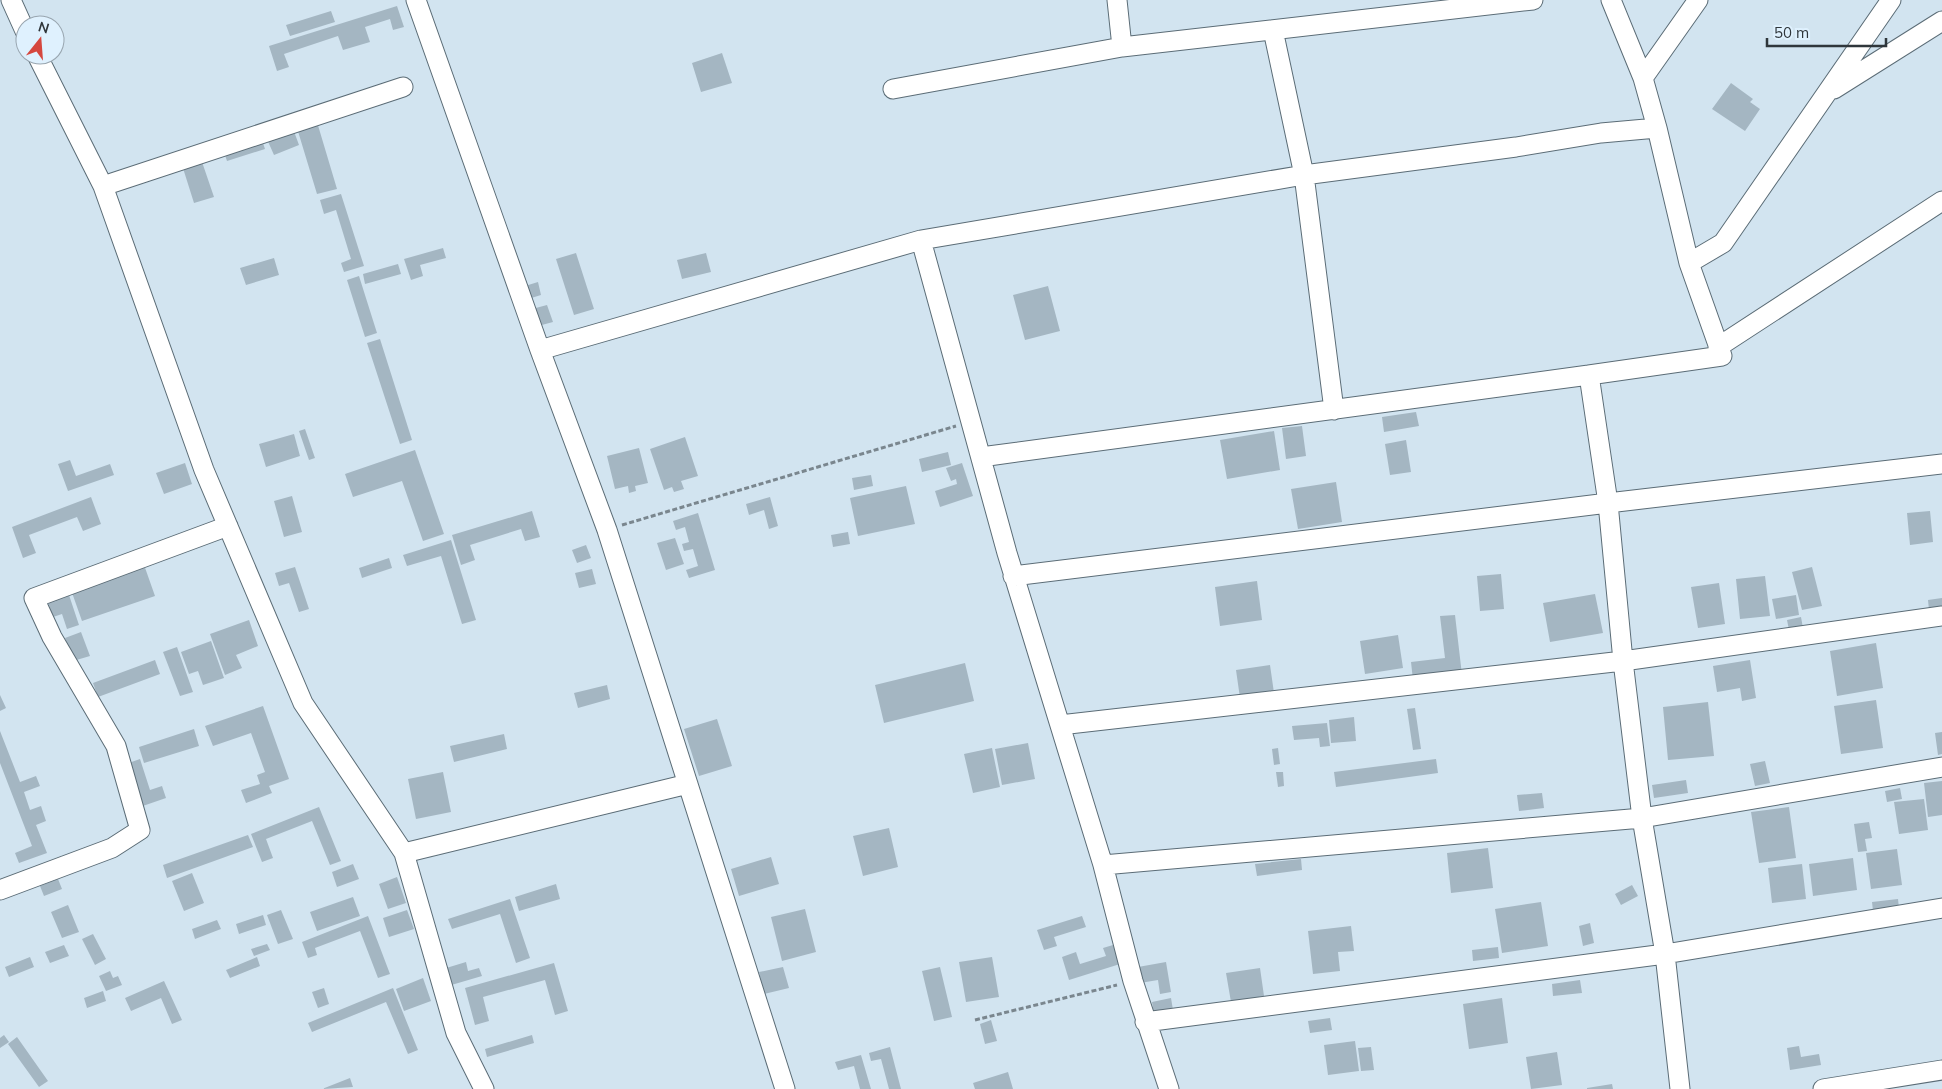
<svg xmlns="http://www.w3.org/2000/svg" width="1942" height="1089" viewBox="0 0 1942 1089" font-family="Mulish,sans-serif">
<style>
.building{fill:#a4b6c2}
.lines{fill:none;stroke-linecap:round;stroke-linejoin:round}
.street-casing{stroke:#5b6c76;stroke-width:21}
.path{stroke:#7a868e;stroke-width:3;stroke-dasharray:5 2.5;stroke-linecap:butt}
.street{stroke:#fff;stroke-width:19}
</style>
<rect width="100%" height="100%" fill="#d2e4f0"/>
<path class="building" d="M397,6L404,27L393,30L390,19L365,27L370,42L343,50L338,36L284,54L289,67L277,71L269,46Z
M331,11L335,22L290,36L286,25Z
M722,53L732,83L701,92L692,63Z
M1731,83L1753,99L1750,102L1760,109L1745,131L1712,109Z
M317,122L337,189L317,194L297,128Z
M292,126L299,145L274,155L266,137Z
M262,140L265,149L227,161L224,152Z
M201,159L214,197L194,203L182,165Z
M341,194L364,266L344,272L341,263L351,259L336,210L324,214L320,200Z
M443,248L446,258L420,265L423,276L411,280L404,259Z
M576,253L594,309L574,315L556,259Z
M706,253L711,272L682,279L677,260Z
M274,258L279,275L246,285L240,268Z
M398,264L401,274L365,284L363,274Z
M359,276L377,333L365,337L347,280Z
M538,282L541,295L528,299L525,286Z
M1048,286L1060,331L1025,340L1013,295Z
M547,305L553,322L538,326L532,309Z
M380,339L412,440L400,444L367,343Z
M1416,412L1419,426L1384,432L1382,417Z
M1302,426L1306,456L1286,459L1282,428Z
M305,429L315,458L309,460L299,431Z
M1274,431L1280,470L1227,479L1220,440Z
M294,434L300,456L266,467L259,444Z
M685,437L698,476L681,481L684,489L674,492L672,487L664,490L650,449Z
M1406,440L1411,472L1390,475L1385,444Z
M639,448L648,483L635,486L636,491L629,493L628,486L615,489L607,456Z
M415,450L444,534L423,541L402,481L353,497L345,474Z
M948,452L951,465L922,472L919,459Z
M70,460L76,476L110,464L114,475L68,491L58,464Z
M185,463L192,484L164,494L156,473Z
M962,463L973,496L940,507L935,491L957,484L956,479L951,481L946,468Z
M871,475L873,486L854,490L852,478Z
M1336,482L1342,522L1298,529L1291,489Z
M906,486L915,524L858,536L850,498Z
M292,496L302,532L284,537L274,501Z
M91,497L101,524L83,531L77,517L29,535L36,553L23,558L12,527Z
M770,497L778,526L769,529L764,510L749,515L746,504Z
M532,511L540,537L525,541L521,529L470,545L475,560L461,565L452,535Z
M1930,511L1933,542L1910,545L1907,513Z
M698,513L715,570L689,578L686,570L698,566L693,549L684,551L682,544L689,542L685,527L676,530L673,521Z
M848,532L850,544L833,547L831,535Z
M675,538L684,564L666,570L657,543Z
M451,540L476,620L462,624L441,556L407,566L403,555Z
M586,545L591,558L577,563L572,550Z
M389,558L392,568L362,578L359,568Z
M143,562L155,596L82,621L70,587Z
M295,567L309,609L299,612L289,583L279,586L275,573Z
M1812,567L1822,606L1802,610L1792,572Z
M592,569L596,584L579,588L575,573Z
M1501,574L1504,609L1480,611L1477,576Z
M1765,576L1770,616L1740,619L1736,579Z
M1257,581L1262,620L1220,626L1215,587Z
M1719,583L1725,624L1698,628L1691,587Z
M67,589L79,625L67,629L62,614L53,617L46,596Z
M1595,594L1603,633L1550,642L1543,603Z
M1796,595L1799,615L1776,619L1772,599Z
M1942,598V608L1929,610L1928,600Z
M1455,615L1462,675L1413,680L1411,662L1445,658L1440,616Z
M1801,617L1803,628L1789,630L1787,620Z
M249,620L258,646L236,655L242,668L225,675L210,634Z
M81,632L90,656L73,661L65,638Z
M1398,635L1403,668L1365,674L1360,641Z
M211,641L224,678L203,685L198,671L189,674L181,652Z
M1876,643L1883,688L1837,696L1830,651Z
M177,647L193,692L180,696L163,652Z
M155,660L160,674L98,697L93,683Z
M1750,660L1756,698L1742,701L1740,688L1717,692L1713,666Z
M965,663L974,701L884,723L875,685Z
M1270,665L1274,693L1240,698L1236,670Z
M607,685L610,699L578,708L574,693Z
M0,695L6,708L0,711Z
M1876,700L1883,748L1841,754L1834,706Z
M1708,702L1714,756L1668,760L1663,707Z
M263,706L289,779L269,786L272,793L246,803L241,790L260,784L257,775L265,772L251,733L213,746L205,726Z
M1415,708L1421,749L1413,750L1407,709Z
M1354,717L1356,741L1331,743L1329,720Z
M717,719L732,766L699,776L684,729Z
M1327,723L1330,746L1320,747L1319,738L1294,740L1292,726Z
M194,729L199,746L144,763L139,747Z
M0,731L20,782L36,776L40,786L24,792L30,810L41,806L46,821L36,825L47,853L19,863L15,853L32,846L0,763Z
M1942,732V754L1938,755L1935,733Z
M504,734L507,749L454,762L450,746Z
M1028,743L1035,779L1002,785L995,749Z
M992,748L1000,787L973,793L964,754Z
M1278,748L1280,764L1274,765L1272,749Z
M140,759L150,790L162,786L166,798L137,808L123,765Z
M1436,759L1438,773L1336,787L1334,772Z
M1765,761L1770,783L1755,786L1750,764Z
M443,772L451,812L416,819L408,779Z
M1276,772H1283L1284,786L1278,787Z
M1686,780L1688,793L1654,798L1652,785Z
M1942,781V815L1928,817L1924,783Z
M1900,788L1902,799L1887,802L1885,791Z
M1542,793L1544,808L1519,811L1517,795Z
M1924,799L1928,830L1899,834L1894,802Z
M319,807L341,861L330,865L312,821L266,839L273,858L262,862L251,834Z
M1789,807L1796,858L1759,863L1751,812Z
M1869,822L1872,838L1865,839L1867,851L1858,852L1854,824Z
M889,828L898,867L863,876L853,836Z
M248,835L253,847L167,878L163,865Z
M1488,848L1493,888L1451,893L1447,853Z
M1897,849L1902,885L1871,889L1866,853Z
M771,857L779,884L739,896L731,869Z
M1853,858L1857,890L1813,896L1809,864Z
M1301,859L1302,870L1257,876L1255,864Z
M353,864L359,879L337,887L332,872Z
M1802,864L1806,899L1772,903L1768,868Z
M192,873L204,903L184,911L172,881Z
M397,877L406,903L388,909L379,884Z
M58,879L62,889L44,896L40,886Z
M556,884L560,899L519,911L515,897Z
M1632,885L1638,896L1621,905L1615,894Z
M353,897L360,916L317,931L310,912Z
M510,899L530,958L516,963L500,914L452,929L448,919Z
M1898,899L1899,908L1873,911L1872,902Z
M1541,902L1548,946L1502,953L1495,909Z
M68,905L79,932L62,938L51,912Z
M805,909L816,952L782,961L771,917Z
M281,910L293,939L278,944L267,915Z
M407,910L414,929L389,937L383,918Z
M263,915L266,925L239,934L236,924Z
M368,916L390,974L378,978L360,931L315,948L317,955L308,958L302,942Z
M1082,916L1086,927L1054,937L1057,946L1044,950L1037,930Z
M217,920L221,929L195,939L192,929Z
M1590,923L1594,943L1583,946L1579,926Z
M1351,926L1354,951L1338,952L1340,971L1313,974L1308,931Z
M93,934L106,959L95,965L82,939Z
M267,944L270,950L254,956L251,949Z
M64,945L69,956L50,963L45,952Z
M1113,945L1120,964L1069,980L1062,957L1076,952L1080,964L1106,956L1103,948Z
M1498,947L1499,958L1473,961L1472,950Z
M30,957L34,967L9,977L5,967Z
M257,957L260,966L230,978L226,970Z
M992,957L999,997L966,1002L959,962Z
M466,962L468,971L479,968L482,976L448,986L443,969Z
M1166,962L1171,992L1160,994L1158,980L1140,983L1138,967Z
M554,963L568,1011L555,1015L545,980L483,997L489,1021L475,1025L465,988Z
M783,967L789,988L764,994L759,972Z
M940,967L952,1017L934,1021L922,971Z
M1260,968L1264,996L1231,1002L1226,973Z
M110,971L113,978L118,976L122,985L106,991L99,976Z
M423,978L431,1001L404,1011L396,989Z
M1580,980L1582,993L1553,996L1552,984Z
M164,981L182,1020L172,1024L161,998L131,1011L125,998Z
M324,988L329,1004L318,1008L312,992Z
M393,988L418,1050L408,1054L386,1002L312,1032L308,1023Z
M103,991L106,1001L87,1008L84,998Z
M1171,998L1173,1010L1154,1014L1152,1002Z
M1502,998L1508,1043L1469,1049L1463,1004Z
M1330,1018L1332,1030L1310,1033L1308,1021Z
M991,1020L997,1041L985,1044L980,1024Z
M4,1035L9,1042L0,1048V1038Z
M532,1035L534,1043L487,1057L485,1049Z
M17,1037L48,1081L39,1087L8,1044Z
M1355,1041L1359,1071L1328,1075L1324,1045Z
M1799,1046L1801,1057L1819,1054L1821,1065L1790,1070L1787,1048Z
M890,1047L901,1089H889L881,1059L871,1061L869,1053Z
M1371,1047L1374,1070L1361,1071L1358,1048Z
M1557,1052L1562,1085L1531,1089L1526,1057Z
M861,1055L871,1089H860L854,1066L838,1070L835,1062Z
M1008,1072L1013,1089H975L973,1083Z
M350,1078L353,1087L322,1089Z
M1612,1084L1613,1089H1587V1088Z"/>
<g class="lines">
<g class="street-casing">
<path id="street" d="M11,0L25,31
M416,0L540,350L607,530L785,1089
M1117,0L1122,47
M1611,0L1643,78L1657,128
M1273,30L1304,175L1334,410
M37,55L103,186L204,470L303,703L404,853L456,1033L484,1089
M1643,78L1698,0
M893,89L1122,47L1533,0
M1834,89L1942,21
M103,186L403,87
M921,240L1007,553L1103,865L1133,981L1169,1089
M1718,347L1942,201
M540,350L921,240L1304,175L1516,147L1601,133L1657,128L1689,263
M981,457L1589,375
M1013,576L1608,503L1942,464
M1060,725L1623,661L1942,616
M404,853L688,784
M1103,865L1642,818L1942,767
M0,890L112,848L140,830L116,746L52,637L34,598L228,526
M1145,1022L1665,954L1942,908
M1680,1089L1665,954L1642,818L1623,661L1608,503L1589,375L1722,356L1689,263L1723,243L1891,0
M1823,1089L1942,1070"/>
</g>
<path class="path" d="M622,525L956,426
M975,1020L1117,985"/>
<use href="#street" class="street"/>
</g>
<g transform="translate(40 40) rotate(17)"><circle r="24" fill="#dff1fe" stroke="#99a6b0"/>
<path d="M0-4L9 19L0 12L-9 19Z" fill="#d5473f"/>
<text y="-8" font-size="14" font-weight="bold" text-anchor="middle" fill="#2f363b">N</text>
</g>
<path d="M1767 38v8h119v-8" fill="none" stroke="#2f363b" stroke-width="2.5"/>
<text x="1774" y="38" font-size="15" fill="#2f363b" stroke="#dff1fe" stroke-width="4" paint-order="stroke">50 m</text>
</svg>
